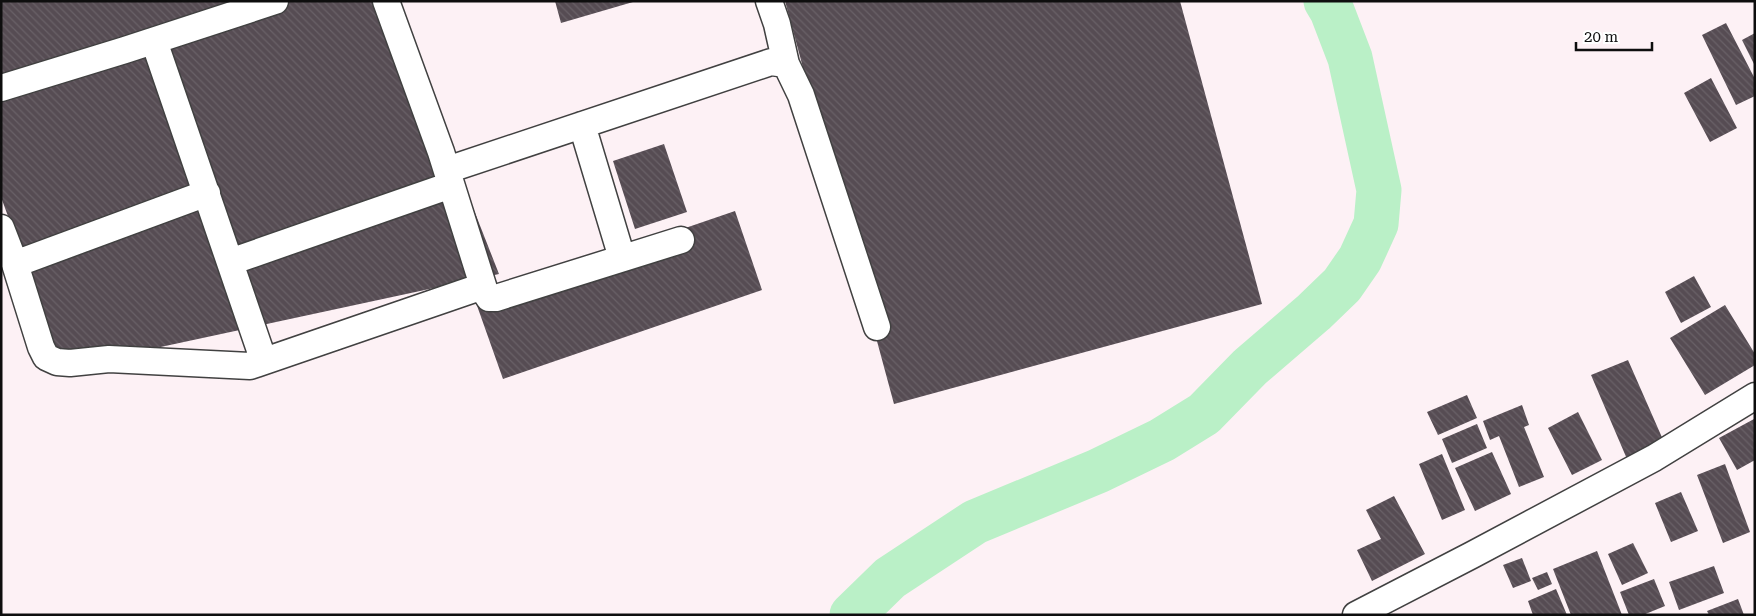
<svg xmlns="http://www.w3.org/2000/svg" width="1756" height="616" viewBox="0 0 1756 616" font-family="'Roboto Serif',serif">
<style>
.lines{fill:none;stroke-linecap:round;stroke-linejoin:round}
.river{stroke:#baf0c7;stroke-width:45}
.building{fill:url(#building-back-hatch)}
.minor-casing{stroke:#414141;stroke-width:29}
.minor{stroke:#fff;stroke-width:26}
</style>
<defs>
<pattern id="building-back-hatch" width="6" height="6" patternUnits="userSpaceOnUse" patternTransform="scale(1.25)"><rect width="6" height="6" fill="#564c53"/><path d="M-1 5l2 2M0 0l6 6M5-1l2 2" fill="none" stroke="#696167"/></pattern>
</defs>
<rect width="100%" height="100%" fill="#fdf1f5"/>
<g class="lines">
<path class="river" d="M852,615L890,578L975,522L1098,471L1162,440L1204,414L1250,367L1314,312L1342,285L1360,259L1376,224L1379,190L1350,58L1332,11L1326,1"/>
</g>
<path class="building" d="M1,1H392L499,274L63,368L1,197Z
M555,1H633V2L561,23Z
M785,1H1180L1262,304L894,404Z
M1726,23L1755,79V96L1736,105L1702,35Z
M1755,33V66L1742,40Z
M1711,78L1737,128L1710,142L1684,93Z
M664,144L687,212L635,229L613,161Z
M735,211L762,290L503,379L475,300Z
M1694,276L1711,307L1681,323L1665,292Z
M1725,305L1755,354V365L1705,395L1670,338Z
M1628,360L1664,442L1627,459L1591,375Z
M1467,395L1477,418L1438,435L1427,412Z
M1522,405L1529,425L1524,427L1544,477L1519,487L1499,436L1490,440L1483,421Z
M1578,412L1602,460L1572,475L1548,428Z
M1754,419L1755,460L1737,470L1719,438Z
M1477,424L1487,448L1452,463L1442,439Z
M1492,452L1511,494L1475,511L1455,468Z
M1442,454L1465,510L1442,520L1419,464Z
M1725,464L1750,532L1723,543L1697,475Z
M1681,492L1698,531L1671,542L1655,503Z
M1394,496L1425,554L1372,581L1357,550L1381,539L1366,510Z
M1633,543L1648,573L1622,585L1608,554Z
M1597,551L1622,615H1571L1553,569Z
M1522,558L1531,581L1513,588L1503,565Z
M1714,566L1724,593L1679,610L1669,582Z
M1547,572L1552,584L1538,590L1532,578Z
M1654,579L1665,606L1643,615H1629L1620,592Z
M1556,589L1567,615H1533L1528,601Z
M1738,599L1744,615H1709L1707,611Z"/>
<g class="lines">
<g class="minor-casing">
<path id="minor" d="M386,1L441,152L485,292L489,298H496L681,240
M769,1L777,24L786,64
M1,88L125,50L275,1
M582,125L622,258
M447,170L771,62L786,64L801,95L877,327
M1,228L15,264L41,347L46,357L57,362L70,363L109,359L250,366L256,364L261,353L154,41
M230,262L451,185
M15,264L207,193
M256,364L483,286
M1356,615L1472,555L1654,458L1755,396"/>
</g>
<use href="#minor" class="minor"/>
</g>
<rect width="1756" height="616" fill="none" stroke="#0e0e0e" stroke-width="5"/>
<path d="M1576 42v8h76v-8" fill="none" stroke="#0e0e0e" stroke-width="2.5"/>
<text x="1584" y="42" font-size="15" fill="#0e0e0e" stroke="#ffffff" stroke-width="4" paint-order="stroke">20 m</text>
</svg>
